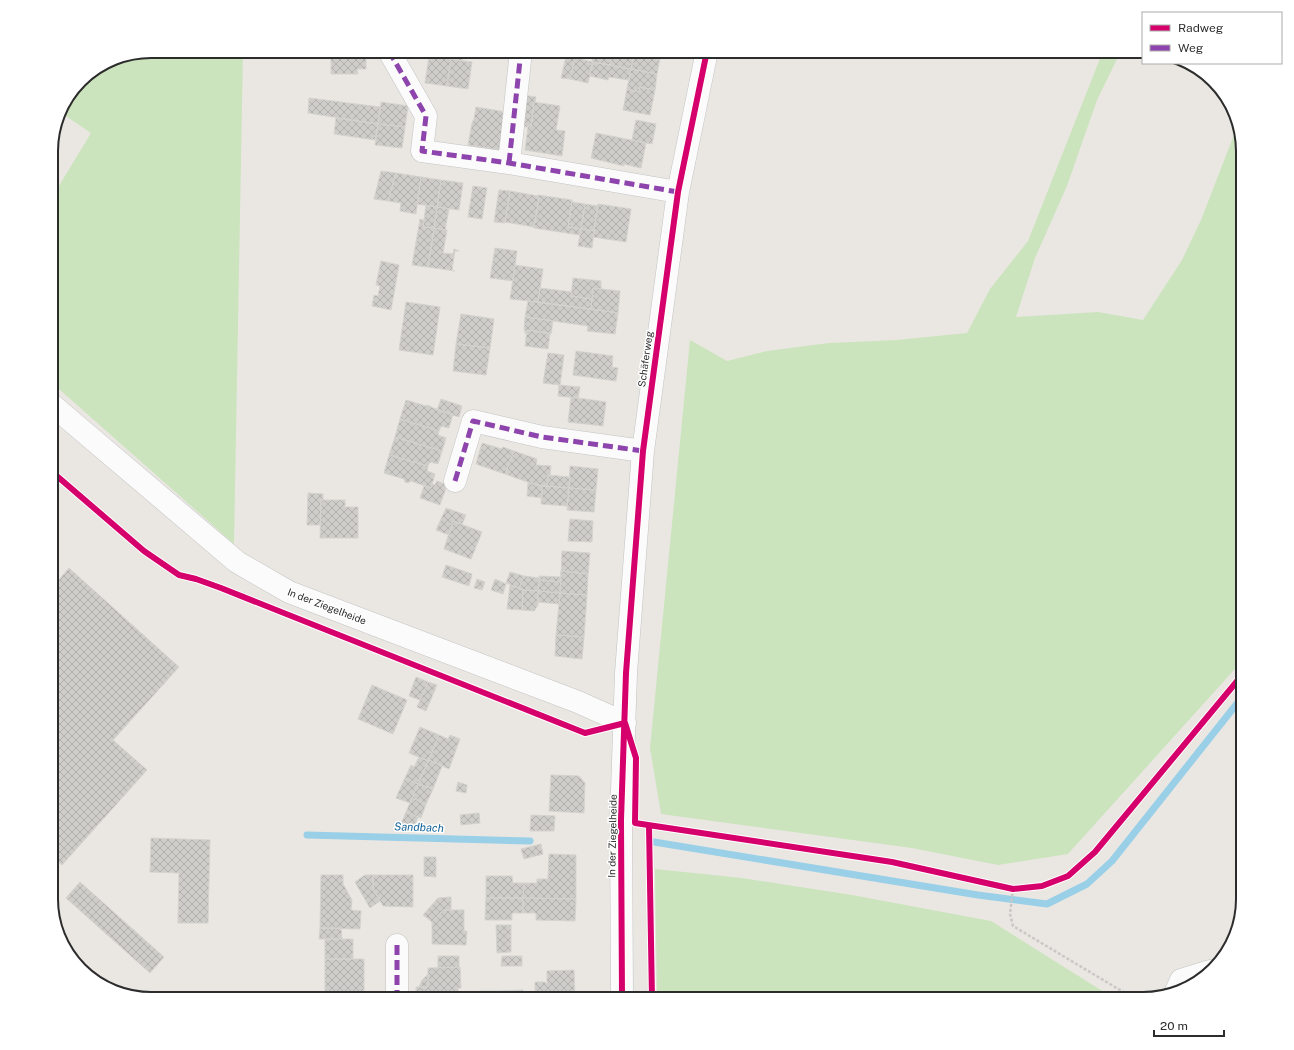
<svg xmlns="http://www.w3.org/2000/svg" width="1294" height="1050" viewBox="0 0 1294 1050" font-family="'Public Sans',sans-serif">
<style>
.grass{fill:#cbe4bd}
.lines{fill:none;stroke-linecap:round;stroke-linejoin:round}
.stream{stroke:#9acfe8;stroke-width:7}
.building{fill:url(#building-cross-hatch);stroke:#d5d3ce}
.street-casing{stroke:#c3c3c3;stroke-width:23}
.path{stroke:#c8c8c7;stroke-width:2.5;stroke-dasharray:3 2;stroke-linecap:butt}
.street{stroke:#fcfbfb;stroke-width:22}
.quiet{stroke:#8e44ad;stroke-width:5;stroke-dasharray:10 5;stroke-linecap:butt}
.cycleway-casing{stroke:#fff;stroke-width:8}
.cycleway{stroke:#d6006c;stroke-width:6}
.labels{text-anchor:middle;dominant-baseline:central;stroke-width:3;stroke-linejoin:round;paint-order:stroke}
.street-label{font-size:10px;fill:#2c2c2c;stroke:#fff}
.water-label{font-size:11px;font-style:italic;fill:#146398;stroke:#fff}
.rim{fill:none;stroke:#2c2c2c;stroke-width:2}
</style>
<defs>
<pattern id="building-cross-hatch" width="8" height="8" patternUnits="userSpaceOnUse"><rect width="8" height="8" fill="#cfcdc9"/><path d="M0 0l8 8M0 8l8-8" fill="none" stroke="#b2b0ad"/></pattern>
</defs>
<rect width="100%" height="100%" fill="#eae7e2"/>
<path class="grass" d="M151,51H243L234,544L51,382V199L91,133L60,112L61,107L85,76L113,59Z
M1103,51H1121L1097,100L1067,186L1035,258L1016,317L1098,312L1143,320L1182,260L1201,220L1237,127L1243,151V660L1068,854L998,865L912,848L661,814L650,748L690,340L727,361L767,351L829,343L897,340L967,333L990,289L1028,241Z
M655,869L742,878L852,895L991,921L1115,999H657Z"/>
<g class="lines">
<path class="stream" d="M307,835L530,841
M654,842L978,895L1047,904L1087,884L1112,861L1243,696"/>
</g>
<path class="building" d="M331,51H366V69H357L358,74H331Z
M441,51H452L451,59L440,57Z
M452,51H463L462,61L451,59Z
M593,51L613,52L610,65L592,62Z
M635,51H650L661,53L657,74L631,69Z
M611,54L633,58L631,69L610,65Z
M429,56L451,59L447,86L425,83Z
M566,57L575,58L570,79L561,78Z
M575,58L593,62L588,83L570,79Z
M451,59L472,62L468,89L447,86Z
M592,62L631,69L629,80L609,77L608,80L590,76Z
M631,69L657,74L655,90L640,87L639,92L627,89Z
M640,87L655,90L650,115L623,110L627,89L639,92Z
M523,95L536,97L535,102H534L531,126H528V127L518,126Z
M309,98L380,107L378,124L308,113Z
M381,102L408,106L405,127L378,124Z
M534,102L560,106L556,130L565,131L562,156L525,150L528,127V126H531Z
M476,107L506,112L500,150L468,145L472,123L474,119Z
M336,118L378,124L375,140L334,134Z
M636,120L656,124L652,144L632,140Z
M378,124L405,127L402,148L375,145Z
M596,133L646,143L641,168L624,164V166L591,158Z
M381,171L396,173L388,201L374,199Z
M396,173L421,177L416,214L400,211L401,203L388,201Z
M421,177L441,180L437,207L417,204Z
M441,180L463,183L459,210L437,207Z
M473,186L487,188L482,219L468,217Z
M499,190L510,191L505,223L494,222Z
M510,191L538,196L537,198H539L534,227L505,222Z
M538,195L572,200L568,227L581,229L580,235L534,228L539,198H537Z
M572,202L585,204L581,229L568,227Z
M585,204L598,206L594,231L581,229Z
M598,204L631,209L626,242L593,237Z
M426,205L437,207L434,228L423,227Z
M437,207L449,209L445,230L434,228Z
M420,219L424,220L423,227L434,228L428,267L412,265Z
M434,228L447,230L443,253L453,254L454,249L459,251H455L452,270L455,271L428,267Z
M581,229L594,231L592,248L578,246Z
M495,248L517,251L513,281L490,278Z
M381,261L399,265L391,310L372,306L374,295L378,296L380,286L376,285Z
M515,265L543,269L538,302L510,299Z
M573,278L601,281V289L593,288L592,299L571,296Z
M540,288L572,292L571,296L592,299L591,309L538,302Z
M593,288L620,291L618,313L591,309Z
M528,301L618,313L615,334L587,331L588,326L525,317Z
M406,302L440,307L433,355L399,350Z
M461,314L494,319L490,348L456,344Z
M525,317L553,321L551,334L527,330V334L525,333V330H524Z
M527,330L550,333L548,349L525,346Z
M456,344L490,348L486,375L453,371Z
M576,351L613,356L612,367L618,368L616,381L573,375Z
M548,353L564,355L560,385L543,383Z
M559,385L580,387L578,398L558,396Z
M571,397L606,402L603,426L568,422Z
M441,399L462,406L459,417L437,410Z
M406,400L426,406L428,405L433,408L453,414L449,428L441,426L439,431L400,419Z
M400,419L439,431L438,435L446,438L442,451L395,437Z
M395,437L442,451L438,464L430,462L428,466L389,455Z
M482,443L502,449L503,447L514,451L505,474L476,464Z
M514,451L537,459L536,465L551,466L550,475H548L547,486L533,484L505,474Z
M389,455L428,466L427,471L435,474L431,488L411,481L408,483L405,482L404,479L384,473Z
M570,466L598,469L596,490L569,488Z
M548,475L570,477L569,488L547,486Z
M437,481L447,485L440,505L420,498L424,486L431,488L432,484L435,485Z
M528,483L542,486V498L527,496Z
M542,486L569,488L567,506L541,504Z
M569,488L596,490L594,512L567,510Z
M308,493L323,494V500H321L320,525H307Z
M321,500H345V507H358V538H320Z
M446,508L466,515L462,524L453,521L449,535L436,530Z
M570,519L593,521L592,542L568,541Z
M453,521L482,532L471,559L444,549Z
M562,551L590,553L588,574L561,571V577Z
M446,565L472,574L469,586L442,577Z
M69,568L179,667L113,740L147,770L62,865L51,856V589Z
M561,571L588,574L587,595L560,593Z
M510,572L524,576L519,588L506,583Z
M524,576L539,578L538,591L524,590L519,588Z
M539,576L561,577V582L539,580Z
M477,579L485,582L482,590L474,588Z
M495,579L506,584L503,594L491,590Z
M539,580L561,582L560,593L538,591Z
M510,585L523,590L522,610L507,609Z
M523,590L538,591V605L534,611L522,610Z
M538,591L560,593L559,604L537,602Z
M560,593L587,595L584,637L556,635Z
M556,635L584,637L582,659L555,656Z
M416,677L428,682L420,700L409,696Z
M428,682L437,685L426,711L417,707Z
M372,685L407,700L393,734L358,719Z
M420,727L439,735L428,761L409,753Z
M439,735L448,739L450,735L460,739L449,769L429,760Z
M419,757L428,761L418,784L405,778L411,765L414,767Z
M429,760L442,766L433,789L418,784Z
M551,775L579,776L585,783L584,813L549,811Z
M405,778L418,784L410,803L396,798Z
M458,782L467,785L466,793L456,791Z
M418,784L433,789L426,804L412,798Z
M412,798L426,804L421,818L406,812Z
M406,812L418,817L412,832L400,827Z
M479,813L480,823L461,825L460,815Z
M531,815L555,816L554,831H530Z
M151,838L210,840L208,923H178L179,873L150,872Z
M541,844L543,854L524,859L521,849Z
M549,854L576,855V899L523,898L524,883H537V879H548Z
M424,857H436V877L424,876Z
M321,875H343V884L352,900L351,910L361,911L360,929L320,928Z
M365,875H373V889L380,901L370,908L355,882Z
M373,875H413V907L383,906L373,889Z
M486,876H512L513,883H524L523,898H486Z
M80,882L164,957L150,973L66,898Z
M451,897V910H443L432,922L423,915L438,898Z
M486,898H523V913H512V920H485Z
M523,898L576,899L575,921L536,920V913H523Z
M443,910H464V931H467L466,945L432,944V922Z
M496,925H511V952L497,953Z
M320,928H341L342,939H319Z
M325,939H353V959H325Z
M438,956H459V967L438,968Z
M502,956H522V966H501Z
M325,959H364V994L360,998H353L349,994L325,993Z
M460,967L461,988H458V999H416V987H428V968Z
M574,970L575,999H500V991L523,990V996H535V982H545L547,984V971Z
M428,974V987H419L422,980Z
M480,991H500V999H481Z"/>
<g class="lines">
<g class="street-casing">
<path id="street" d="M389,51L426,116L422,151L509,163L678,192
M509,163L521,51
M51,404L237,562L289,592L578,702L625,723
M455,481L473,421L542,437L643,451
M397,945V999
M1176,991L1181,980L1210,971
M622,999L621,820L626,673L643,451L678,192L707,51"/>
</g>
<path class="path" d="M649,826L892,862L1013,889L1042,886L1068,876L1095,852L1243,674
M1013,889L1010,914L1013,926L1135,999"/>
<use href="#street" class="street"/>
<path class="quiet" d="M389,51L426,116L422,151L509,163L678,192
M509,163L521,51
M455,481L473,421L542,437L643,451
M397,945V999"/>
<g class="cycleway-casing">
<path id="cycleway" d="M51,471L144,551L179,575L196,579L221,588L585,733L625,723L636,758L635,823L892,862L1013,889L1042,886L1068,876L1095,852L1243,674
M649,826L652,999
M622,999L621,820L626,673L643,451L678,192L707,51"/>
</g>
<use href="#cycleway" class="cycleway"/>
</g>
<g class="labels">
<g class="street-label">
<text transform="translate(645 359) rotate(-82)">Schäferweg</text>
<text transform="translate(327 606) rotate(21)">In der Ziegelheide</text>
<text transform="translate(612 836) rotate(-89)">In der Ziegelheide</text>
</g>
<g class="water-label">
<text transform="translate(419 827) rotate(2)">Sandbach</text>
</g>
</g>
<path d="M0 0H1294V1050H0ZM151 58H1143A93 93 0 0 1 1236 151V899A93 93 0 0 1 1143 992H151A93 93 0 0 1 58 899V151A93 93 0 0 1 151 58Z" fill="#fff" fill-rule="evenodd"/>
<path class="rim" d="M151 58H1143A93 93 0 0 1 1236 151V899A93 93 0 0 1 1143 992H151A93 93 0 0 1 58 899V151A93 93 0 0 1 151 58Z"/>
<rect x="1142" y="12" width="140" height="52" fill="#ffffff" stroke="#ababab"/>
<rect x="1150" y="25" width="20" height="6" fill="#d6006c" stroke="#ababab"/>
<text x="1178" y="32" font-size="12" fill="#2c2c2c">Radweg</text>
<rect x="1150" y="45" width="20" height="6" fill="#8e44ad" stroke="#ababab"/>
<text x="1178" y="52" font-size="12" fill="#2c2c2c">Weg</text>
<path d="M1154 1030v6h70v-6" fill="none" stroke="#2c2c2c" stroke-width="2"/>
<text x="1160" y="1030" font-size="12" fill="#2c2c2c" stroke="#ffffff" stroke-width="3" paint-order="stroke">20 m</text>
</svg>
